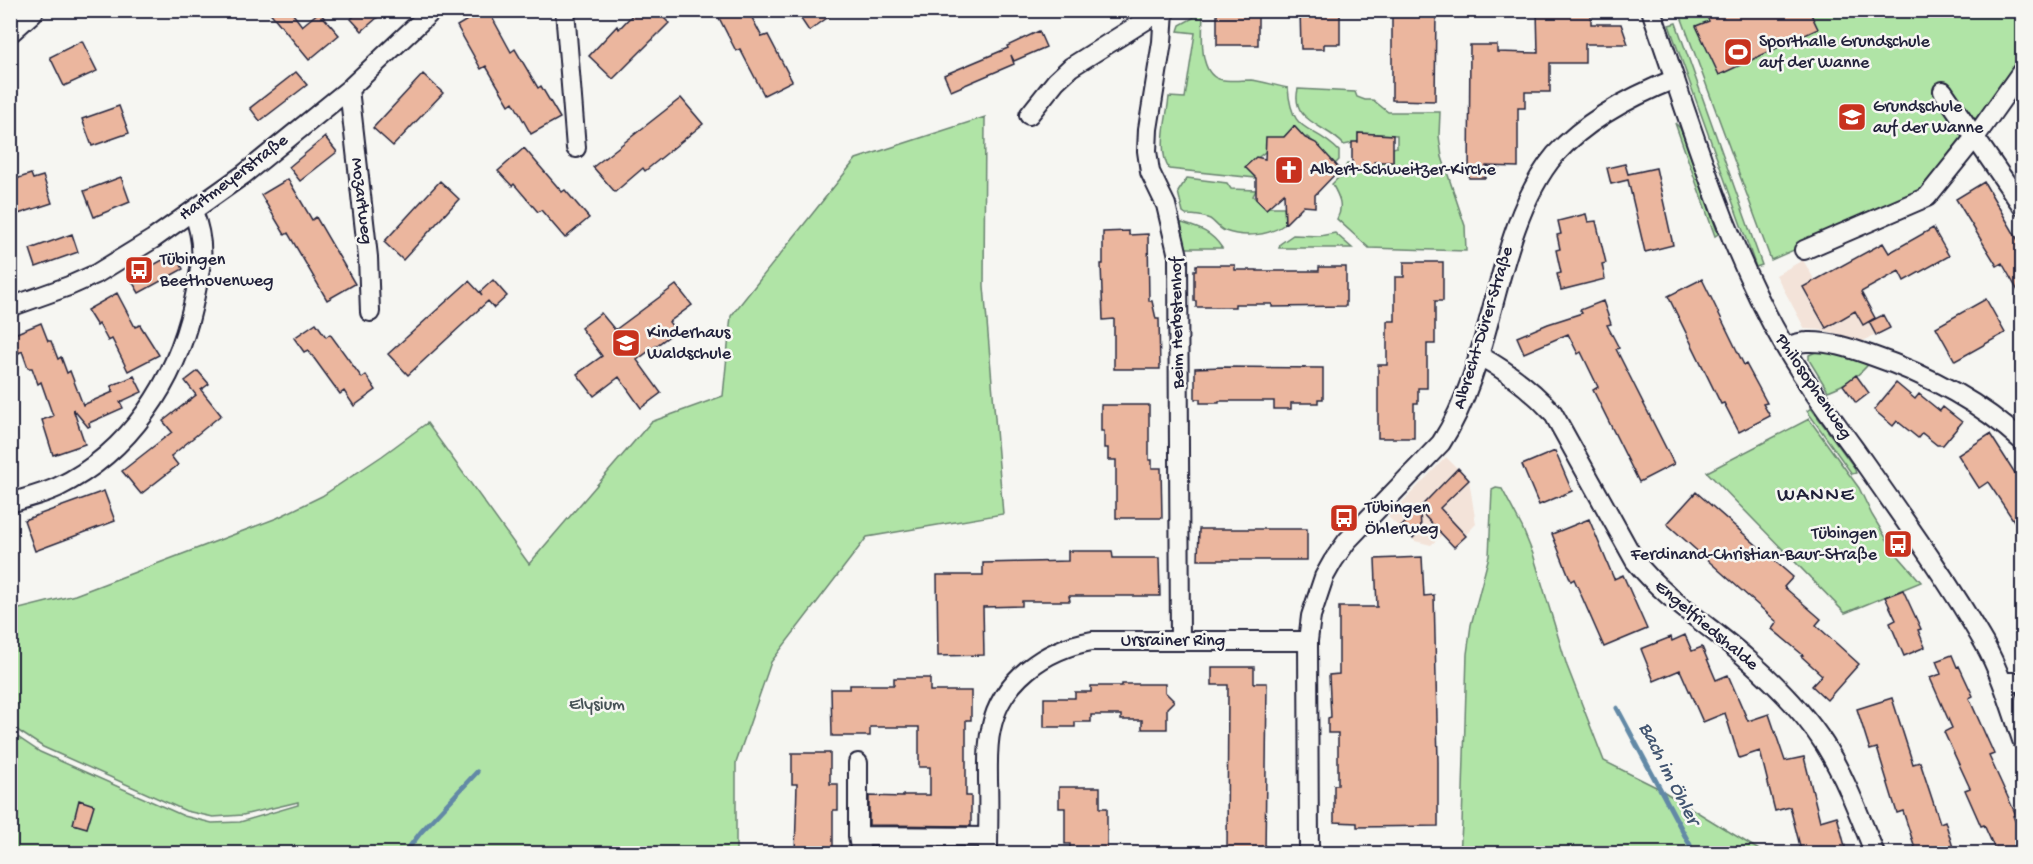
<svg xmlns="http://www.w3.org/2000/svg" width="2033" height="864" viewBox="0 0 2033 864" font-family="'Gochi Hand',sans-serif">
<style>
.built{fill:#f3e3d9}
.green{fill:#b0e4a6;stroke:#698370;stroke-width:1.5}
.lines{fill:none;stroke-linecap:round;stroke-linejoin:round}
.stream{stroke:#6289a6;stroke-width:5}
.building{fill:#ebb69e;stroke:#22223b;stroke-width:1.5}
.street-casing{stroke:#22223b;stroke-width:22}
.secondary-casing{stroke:#22223b;stroke-width:30}
.street{stroke:#f6f6f2;stroke-width:18}
.secondary{stroke:#f6f6f2;stroke-width:26}
.labels{text-anchor:middle;dominant-baseline:central;stroke-width:5;stroke-linejoin:round;paint-order:stroke}
.poi-label{font-size:18px;fill:#22223b;stroke:#f6f6f2;text-anchor:start}
.street-label{font-size:18px;fill:#22223b;stroke:#f6f6f2}
.park-label{font-size:18px;fill:#465256;stroke:#f6f6f2}
.water-label{font-size:20px;font-style:italic;fill:#425571;stroke:#f6f6f2}
.quarter-label{font-size:21px;letter-spacing:1.5px;fill:#22223b;stroke:#f6f6f2}
</style>
<rect width="100%" height="100%" fill="#f6f6f2"/>
<filter id="ink" filterUnits="userSpaceOnUse"><feTurbulence type="fractalNoise" baseFrequency=".0167" numOctaves="2"/><feDisplacementMap in="SourceGraphic" scale="12" xChannelSelector="R" yChannelSelector="G"/><feConvolveMatrix kernelMatrix="1 2 1 2 8 2 1 2 1" color-interpolation-filters="sRGB"/></filter>
<g filter="url(#ink)">
<path class="built" d="M1803,260L1830,306L1846,316L1868,305L1875,318L1883,315L1890,328L1863,341L1823,330L1805,329L1776,275Z
M1446,457L1469,480L1476,524L1454,547L1442,535L1431,545L1415,541L1388,517Z"/>
<path class="green" d="M1197,11H1203C1203,29 1197,72 1219,79C1230,82 1240,80 1251,80C1263,81 1276,86 1288,88C1292,137 1311,122 1339,151V160L1333,166L1320,147L1307,137L1305,138L1294,126L1284,137L1246,167L1256,178L1169,169C1157,150 1167,118 1169,97L1185,98L1195,33L1178,31L1180,25L1193,18Z
M1679,11H2022V58L1917,196L1771,260Z
M1676,23L1762,265L1756,267L1669,25Z
M1298,89L1355,92L1357,97L1365,100H1373L1388,112H1440L1439,136L1442,157L1465,226L1466,251L1369,248L1337,219C1344,206 1339,196 1332,184L1341,175L1347,164H1361V168H1373L1374,159L1393,162V148L1397,147V135L1358,133V142L1344,145C1327,125 1290,122 1298,89Z
M985,117L984,286L1003,514L867,537L771,662L736,763V853H11L10,732L40,752L184,816L212,823L240,822L298,805V802L243,815L213,817L186,811L43,747L11,726V611L75,595L277,518L322,496L382,456L427,423L529,564L651,422L723,396L731,316L856,159Z
M1675,123L1680,128L1684,137L1718,234L1715,236Z
M1187,178L1227,183L1231,189L1256,190L1253,196L1266,209L1269,207H1284L1285,224C1269,236 1244,238 1225,231C1218,228 1215,222 1210,219C1203,216 1193,215 1186,215L1183,213L1178,192Z
M1179,222C1198,228 1211,231 1222,248H1185Z
M1335,233L1352,248H1279L1280,244L1293,235L1320,236Z
M1820,350L1870,362C1860,376 1844,385 1828,391L1809,360V355Z
M1811,408L1854,467L1856,473L1852,474L1807,411Z
M1809,419L1859,488L1872,515L1894,551L1921,582L1845,613L1707,472Z
M1496,488L1502,489L1522,527L1533,554L1567,666L1604,761L1658,788L1764,853H1460L1462,825L1467,654L1471,625L1489,556L1492,490Z"/>
<g class="lines">
<path class="stream" d="M1617,708L1690,845L1692,854
M404,854L421,832L477,772"/>
</g>
<path class="building" d="M268,10H290L302,26L319,12L339,35L309,60Z
M360,10H386L362,31L351,19Z
M484,10H488L511,52L515,49L538,88L541,86L560,118L531,134L513,102L509,105L486,66L481,69L457,26Z
M637,10H656L669,23L613,79L589,56L617,26L619,29Z
M715,10H748L762,37L768,35L792,81L764,95L740,49L736,51Z
M795,10H838L809,31Z
M1217,10H1258V45H1217Z
M1300,10H1340V44H1324V49H1301Z
M1392,10H1436L1435,101L1392,100Z
M1537,10H1591V24H1621L1628,44H1585V63H1550V92H1525V108H1518V167L1486,166L1485,178H1469L1470,45H1497V52L1538,53Z
M1704,10H1809L1818,29L1719,75L1696,26L1709,21Z
M1039,31L1046,47L1014,61L1011,55L1014,64L951,91L944,75L1008,48L1007,46Z
M82,41L97,71L64,86L50,57Z
M296,72L307,85L260,121L250,108Z
M423,74L443,93L393,146L373,128Z
M681,98L703,124L645,171L643,168L615,192L593,167Z
M119,106L129,133L92,146L82,119Z
M1294,126L1305,138L1316,143L1340,169L1315,195V207L1303,206L1285,224L1284,193L1266,209L1256,199V178L1245,167L1256,157L1265,159L1266,137H1284Z
M1358,133L1393,135V162H1374V168H1352V142H1358Z
M325,137L337,152L300,181L289,167Z
M524,148L562,192L565,190L589,218L565,238L541,210L538,212L514,184L512,186L498,171Z
M1625,164L1628,174L1656,168L1673,245L1645,252L1628,180L1611,184L1607,168Z
M31,174L33,179L43,176L52,203L15,215L10,202V181Z
M121,177L130,202L94,217L84,191Z
M288,179L312,220L316,217L355,284L327,300L288,233L285,235L261,195Z
M440,181L459,199L403,260L384,242Z
M1984,182L2022,247V298L2002,263L1997,266L1956,199Z
M1586,214L1588,222L1596,221L1606,263L1602,264L1605,279L1561,290L1557,274L1561,273L1556,250L1560,249L1557,235L1561,234L1558,221Z
M1933,228L1949,256L1904,281L1899,271L1861,292L1875,318L1863,325L1855,311L1826,328L1803,287L1883,243L1889,253Z
M1129,231V235L1148,234L1149,301H1152L1156,319H1159L1160,369H1114V319L1103,320L1101,264H1103V232Z
M72,234L78,252L36,267L30,249Z
M175,253L183,269L139,293L130,278Z
M1404,262H1443V301H1435V344H1427V388H1418V403H1414V438H1378V365H1387V321H1395V277H1404Z
M1196,265H1235V270H1257V271H1319V267H1346V306L1272,307V304H1235V307H1196V301H1194V270H1196Z
M1702,279L1744,365L1746,364L1767,403L1763,404L1770,416L1739,432L1724,403L1721,404L1668,296Z
M493,280L507,296L494,308L488,301L408,375L388,354L469,281L482,295L480,292Z
M676,285L692,305L669,322L676,331L637,360L661,393L641,408L619,377L594,396L577,374L602,356L581,328L601,313L615,330Z
M117,293L135,327L140,325L159,355L128,371L112,339L108,341L99,324L97,326L87,310Z
M1986,299L2005,333L1955,361L1936,327Z
M1603,301L1611,324L1607,325L1619,348L1616,349L1674,464L1639,482L1593,390L1598,387L1581,352L1578,354L1568,334L1524,353L1517,337L1548,324L1582,313L1580,310Z
M1883,315L1890,328L1876,335L1869,322Z
M41,323L48,341H51L58,359L61,357L67,373L70,371L83,405L113,392L111,386L134,376L142,392L120,402L123,408L89,423L90,426L88,427L73,409L85,444L53,455L42,420L53,416L41,382L38,384L32,368H28L22,351L19,353L12,335Z
M316,323L326,337L330,334L362,378L366,375L376,390L354,406L344,391L340,394L308,350L304,352L294,338Z
M1223,367L1323,368V399H1318V403H1291V409H1274V401H1219V403H1200V399H1195V368Z
M198,371L209,384L201,390L221,415L171,456L178,465L141,494L122,471L172,432L163,421L196,395L185,381Z
M1856,375L1869,393L1856,403L1843,385Z
M1896,383L1915,399L1919,394L1940,411L1943,407L1962,422L1943,445H1937L1922,433L1918,438L1897,421L1893,426L1874,410Z
M1101,405H1149V460H1152V468H1161L1162,518H1116V460H1108V448H1104V431H1101Z
M1990,434L2022,484V533L1988,482L1979,488L1958,455Z
M1555,451L1572,491L1539,505L1522,465Z
M1458,468L1469,480L1440,508L1466,536L1454,547L1420,511L1421,529L1413,538L1401,527Z
M104,491L115,521L35,551L24,520Z
M1696,492L1793,577L1784,587L1821,619L1816,625L1859,664L1827,700L1812,686L1822,675L1801,656L1803,655L1772,629L1777,622L1667,524Z
M1589,519L1614,579L1623,575L1647,629L1604,647L1574,579L1571,581L1552,534Z
M1199,529H1307V560H1198Z
M1068,551H1112L1113,558H1159L1160,596H1069L1070,601H1022V606L983,607L984,655L938,656L937,575H983V563L1068,561Z
M1422,557L1424,596L1434,595L1438,762V826L1357,827V823L1334,822V785H1338V733H1328V718L1331,717L1329,675L1339,674V607H1377L1375,559Z
M1903,590L1921,629L1918,630L1925,647L1904,656L1890,623L1896,620L1885,597Z
M1685,635L1692,651L1702,647L1716,680L1728,675L1748,721L1769,714L1785,761L1804,757L1820,821L1837,816L1847,854H1802L1790,807L1775,811L1760,751L1739,758L1725,713L1703,722L1680,670L1654,681L1641,649L1671,637L1672,641Z
M1952,655L1957,667L1959,666L1973,696L1969,698L1994,754L1989,756L2016,815L2013,816L2022,836V854H1997L1984,825L1981,826L1965,790L1970,788L1944,732L1952,728L1930,678L1941,674L1936,661Z
M1212,667H1254V683H1267L1265,854H1227L1228,685H1212Z
M894,678H930V691H971V720H966V796H971V826L869,825V796L903,797V795H930V767H919V727H870V736H832L831,689H850V685H894Z
M1122,684H1165V692L1174,701L1167,708V729H1142V720H1121V715H1091V722H1075V727H1044V698H1075V692H1091V686H1122Z
M1892,698L1913,764L1920,762L1940,823L1945,821L1955,854H1917L1903,811L1897,813L1877,748L1870,750L1857,709Z
M792,753H830V784H838V810H833V854H795L797,784H792Z
M1059,787H1100V808H1107V854H1070V844H1065V808H1059Z
M79,800L94,805L87,828L73,824Z"/>
<g class="lines">
<g class="street-casing">
<path id="street" d="M565,10L576,148
M1164,10L1162,42L1148,129L1147,151L1150,172L1166,205L1178,256L1180,641
M1651,10C1691,123 1724,243 1785,347C1806,383 1831,417 1856,451C1900,514 1946,577 1984,643C2001,673 2011,708 2022,740
M349,89L368,257L370,312
M1943,91L2022,206
M1029,115L1056,81L1071,67L1162,10
M1804,250L1927,197L1976,136L2022,71
M10,307L69,286L96,274L153,239L243,175L349,89L433,10
M1785,347C1792,345 1800,342 1807,342C1829,341 1850,348 1870,355C1926,374 1979,401 2022,441
M1478,355C1508,371 1531,389 1553,413L1635,561C1666,600 1708,624 1745,657C1775,683 1804,712 1825,745C1846,779 1860,817 1875,854
M10,503C26,498 43,494 58,487C130,452 176,381 193,305C201,267 207,248 193,211
M2002,682H2022
M858,763V836L861,854
M858,836L988,837
M988,854C988,829 989,804 988,780C988,763 987,746 991,729C1001,680 1045,649 1092,641H1308
M1309,854L1308,641L1311,616L1324,577L1333,561L1347,541L1441,443C1482,379 1490,299 1516,228C1525,203 1538,175 1555,155C1587,119 1632,96 1675,79"/>
</g>
<g class="secondary-casing">
<path id="secondary" d="M10,28L30,10"/>
</g>
<use href="#street" class="street"/>
<use href="#secondary" class="secondary"/>
</g>
</g>
<defs>
<g id="stadium-square" transform="scale(1.5)"><rect x="-9" y="-9" width="18" height="18" rx="4" fill="#c8321e" stroke="#f6f6f2"/><path d="M0-5a6.5 5 0 1 0 0 10a6.5 5 0 1 0 0-10ZM-3.5-1.8h7v3.6h-7Z" fill="#fff"/></g>
<g id="school-square" transform="scale(1.5)"><rect x="-9" y="-9" width="18" height="18" rx="4" fill="#c8321e" stroke="#f6f6f2"/><path d="M0-5L7-2L0 1L-7-2ZM-4 1L0 2.5L4 1V4Q0 6-4 4Z" fill="#fff"/></g>
<g id="church-square" transform="scale(1.5)"><rect x="-9" y="-9" width="18" height="18" rx="4" fill="#c8321e" stroke="#f6f6f2"/><path d="M-1.2-6h2.4v3.5h3.3v2.4h-3.3V6h-2.4V-.1h-3.3v-2.4h3.3Z" fill="#fff"/></g>
<g id="bus-square" transform="scale(1.5)"><rect x="-9" y="-9" width="18" height="18" rx="4" fill="#c8321e" stroke="#f6f6f2"/><path d="M-5-6H5V4H4V6H2V4H-2V6H-4V4H-5ZM-3.5-4V0h7V-4ZM-3.5 1.2v1.5H-2V1.2ZM2 1.2v1.5H3.5V1.2Z" fill="#fff"/></g>
</defs>
<g fill-rule="evenodd">
<use href="#stadium-square" x="1738" y="52"/>
<use href="#school-square" x="1852" y="117"/>
<use href="#church-square" x="1289" y="170"/>
<use href="#bus-square" x="139" y="270"/>
<use href="#school-square" x="626" y="343"/>
<use href="#bus-square" x="1344" y="518"/>
<use href="#bus-square" x="1898" y="544"/>
</g>
<g class="labels">
<g class="poi-label">
<text x="1759" y="42">Sporthalle Grundschule<tspan x="1759" dy="21">auf der Wanne</tspan></text>
<text x="1873" y="107">Grundschule<tspan x="1873" dy="21">auf der Wanne</tspan></text>
<text x="1310" y="170">Albert-Schweitzer-Kirche</text>
<text x="160" y="260">Tübingen<tspan x="160" dy="21">Beethovenweg</tspan></text>
<text x="647" y="333">Kinderhaus<tspan x="647" dy="21">Waldschule</tspan></text>
<text x="1365" y="508">Tübingen<tspan x="1365" dy="21">Öhlerweg</tspan></text>
<text x="1877" y="534" text-anchor="end">Tübingen<tspan x="1877" dy="21">Ferdinand-Christian-Baur-Straße</tspan></text>
</g>
<g class="street-label">
<text transform="translate(234 178) rotate(-37)">Hartmeyerstraße</text>
<text transform="translate(361 201) rotate(83)">Mozartweg</text>
<text transform="translate(1178 323) rotate(-91)">Beim Herbstenhof</text>
<text transform="translate(1484 328) rotate(-73)">Albrecht-Dürer-Straße</text>
<text transform="translate(1813 387) rotate(56)">Philosophenweg</text>
<text transform="translate(1706 626) rotate(40)">Engelfriedshalde</text>
<text x="1173" y="641">Ursrainer Ring</text>
</g>
<g class="park-label">
<text x="597" y="705">Elysium</text>
</g>
<g class="water-label">
<text transform="translate(1668 774) rotate(63)">Bach im Öhler</text>
</g>
<g class="quarter-label">
<text x="1816" y="496">WANNE</text>
</g>
</g>
<rect width="2033" height="864" fill="none" stroke="#f6f6f2" stroke-width="36"/>
<rect x="18" y="18" width="1997" height="828" fill="none" stroke="#22223b" stroke-width="2" filter="url(#ink)"/>
</svg>
